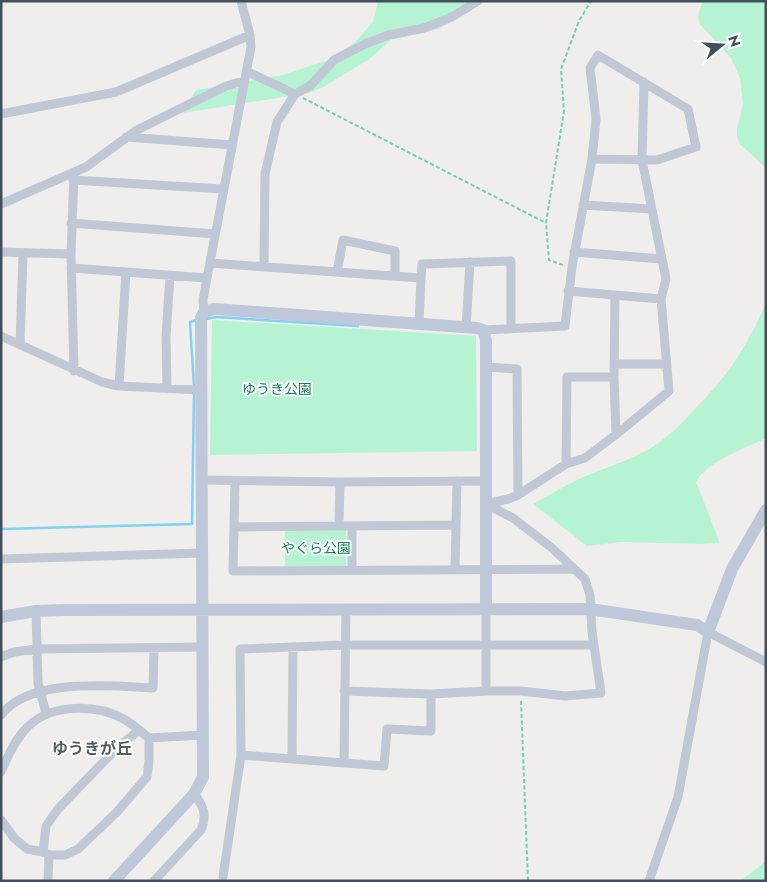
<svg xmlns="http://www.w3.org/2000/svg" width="767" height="882" viewBox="0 0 767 882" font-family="Jost,'Noto Sans JP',sans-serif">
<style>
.green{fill:#b6f3d3}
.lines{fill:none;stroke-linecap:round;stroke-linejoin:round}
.stream{stroke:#7fd2f4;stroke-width:2.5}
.path{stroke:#6bd4a9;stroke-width:2;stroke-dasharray:4 2.5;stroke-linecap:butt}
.street{stroke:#bfc8d4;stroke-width:9}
.secondary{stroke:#bec8d9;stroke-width:12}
.labels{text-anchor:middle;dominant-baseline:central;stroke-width:4;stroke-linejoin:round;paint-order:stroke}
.park-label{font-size:14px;fill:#0d8553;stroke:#fff}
.quarter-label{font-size:16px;font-weight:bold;fill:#595d63;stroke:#fff}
</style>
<rect width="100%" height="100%" fill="#f0eded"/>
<path class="green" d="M378,1H474L463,13L439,29L391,40L368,60L323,87L309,93L182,113L196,90L283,75L334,58L355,42L373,22Z
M703,1H766V168L740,144L737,137V129L743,104L740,78L731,58L699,23L698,15Z
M766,303V438C745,448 706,462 696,482L720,543L700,544L621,542L587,546L533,504C548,496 562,487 577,480C604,467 632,461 657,444C670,435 681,424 691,413C727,377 746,349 766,303Z
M212,320L476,336L477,451L210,455Z
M346,530V567L285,566V531Z
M766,861V881H742L743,879Z"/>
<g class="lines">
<path class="stream" d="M206,319L216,317L358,326
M194,387L190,322L196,320
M1,529L192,524L194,393"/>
<path class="path" d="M303,98L546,223
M563,265L549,260L546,223L564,111L561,69L579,21L591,1
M521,701L528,881"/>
<path class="street" d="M246,71L295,94
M1,114L116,92L250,35
M126,137L232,145
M73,180L223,189
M1,204L86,167L137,130L226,86L243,81
M583,205L652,209
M71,223L215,234
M1,252L71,254
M574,252L662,259
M210,263L421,278L422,264L511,261V329
M264,266L265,174L277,122L295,94L311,85L334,60L367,43L389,35L424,28L452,17L478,1
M71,268L207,278
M337,272L343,240L395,251V276
M568,291L661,299
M204,312L203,300L207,278L251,47L250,35L241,1
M419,324L421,278
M466,327L470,262
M483,330L565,326L572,267L592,159L596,119L590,68L598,55L688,109L696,147L657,160L592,159
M1,336L102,382L119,386L201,390
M20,345L23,253
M614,364H666
M486,367L517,369L518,495
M74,371L71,254L74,173
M614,377L616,435
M119,386L126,272
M167,389L166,336L170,275
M566,464L567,377H614L615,295
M202,480L340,482L486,481
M235,482L233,571L574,569
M486,504L508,499L518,495L566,464L585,458L618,433L669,391L661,299L666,279L642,160L644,82
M339,526L340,482
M352,526V570
M235,527L456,525
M1,559L203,553
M455,570L457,481
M36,611L38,683L46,713
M1,657L14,652L36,649L203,647
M344,691L431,694
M486,691V608
M1,715C30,677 111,686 153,688L154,648
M241,755L384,766L387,729L431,731V694L486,691H521L565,696L601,693L592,632L590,595L585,579L552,548L513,518L486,504
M292,759L293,647
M344,763L346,609
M1,772C7,758 13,744 23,732C46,703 94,703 124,719C133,724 141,732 149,738L203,735
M1,820L14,838L27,849L43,852L49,855H65L78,849L116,813L147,777L149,761V738
M43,852L46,826L58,809L115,750L139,730
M223,877L241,755L240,649L345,645H594
M48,881L49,855
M154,881L201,830C207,815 204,806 194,794
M649,881L678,797L708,632L766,662"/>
<path class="secondary" d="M1,617L36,611L62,610L590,609L697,625L708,632L732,569L766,510
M114,881L194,794L203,777L201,318L204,312L214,309L477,328L483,330L486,340V608"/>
</g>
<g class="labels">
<g class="park-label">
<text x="277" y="389">ゆうき公園</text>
<text x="316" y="548">やぐら公園</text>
</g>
<g class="quarter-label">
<text x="92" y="748">ゆうきが丘</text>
</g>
</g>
<rect width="767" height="882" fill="none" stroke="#444f5d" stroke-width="5"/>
<g transform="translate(722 45) rotate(72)" stroke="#ffffff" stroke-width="4" paint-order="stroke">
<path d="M0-4L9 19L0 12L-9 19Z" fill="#444f5d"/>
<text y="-8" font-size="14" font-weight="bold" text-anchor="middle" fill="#444f5d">N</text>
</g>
</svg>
